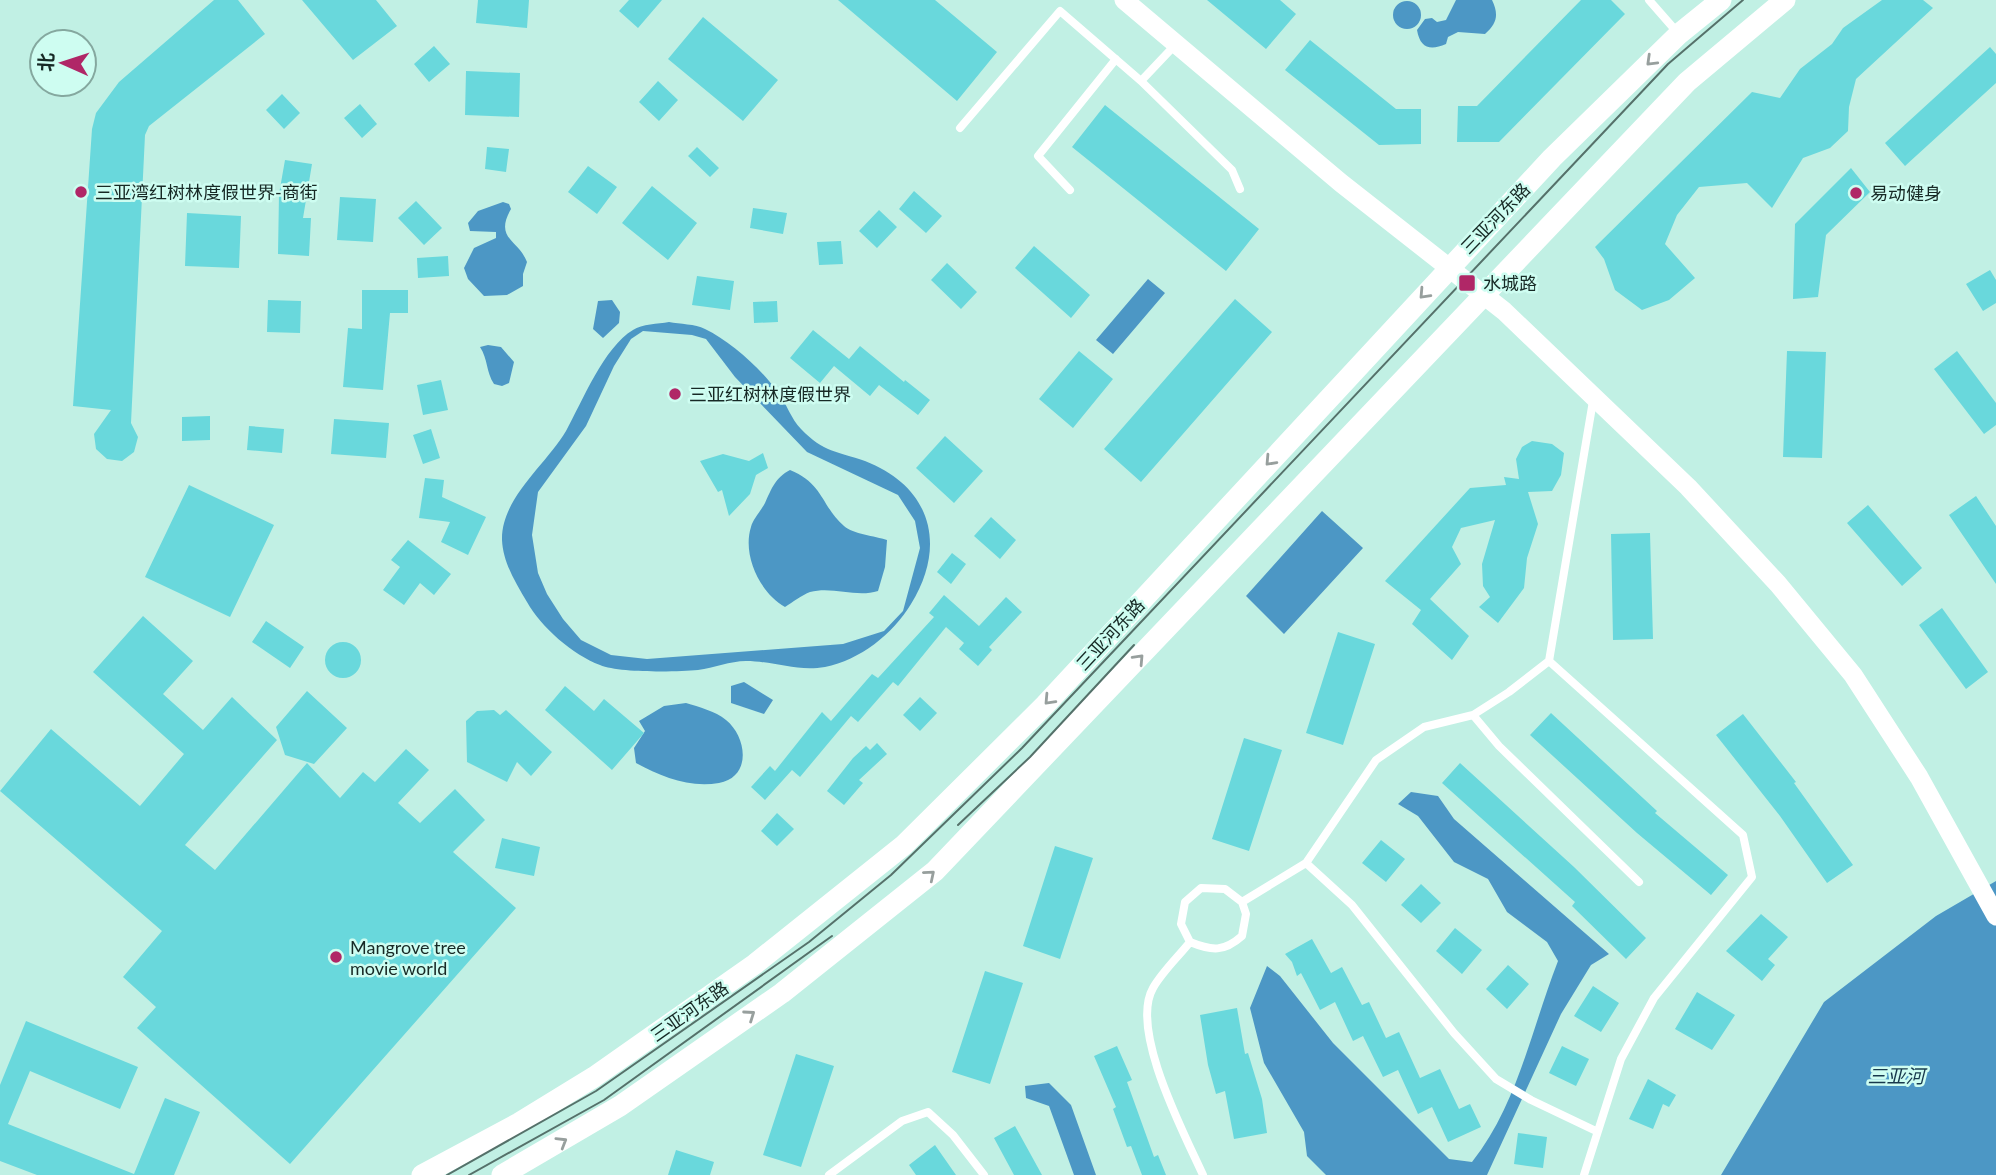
<svg xmlns="http://www.w3.org/2000/svg" width="1996" height="1175" viewBox="0 0 1996 1175" font-family="Lato,'Noto Sans SC',sans-serif">
<style>
.water{fill:#4c97c5;fill-rule:evenodd}
.building{fill:#69d8dc}
.lines{fill:none;stroke-linecap:round;stroke-linejoin:round}
.service{stroke:#fff;stroke-width:8}
.tertiary{stroke:#fff;stroke-width:19}
.secondary{stroke:#fff;stroke-width:21}
.tram{stroke:#55716a;stroke-width:2}
.oneway{stroke:#979f9d}
.poi-dot{fill:#b02767;stroke:#cefdf1;stroke-width:2.5}
.labels{text-anchor:middle;dominant-baseline:central;stroke-width:5;stroke-linejoin:round;paint-order:stroke}
.poi-label{font-size:18px;fill:#172925;stroke:#cefdf1;text-anchor:start}
.street-label{font-size:18px;fill:#172925;stroke:#cefdf1}
.water-label{font-size:19px;font-style:italic;fill:#17384c;stroke:#cefdf1}
</style>
<rect width="100%" height="100%" fill="#c1f0e4"/>
<path class="water" d="M1456,0H1492C1499,15 1497,23 1485,34L1458,32L1448,37L1446,44C1430,51 1420,48 1417,30L1425,19L1432,18L1437,22L1446,20Z
M1393 15a14 14 0 1 1 28 0a14 14 0 1 1-28 0Z
M503,202L509,204L511,209C494,239 518,239 527,262L523,274V286L507,295L484,296L468,279L464,268L474,248L496,238V232L470,231L468,223L478,211Z
M1148,279L1165,293L1113,354L1096,340Z
M612,300L620,312L619,323L603,338L593,329L598,301Z
M669,322C680,324 695,324 705,329C730,341 762,369 778,393C787,404 791,419 801,429C824,453 837,451 865,461C932,487 947,546 911,604C893,634 860,660 825,667C797,672 773,661 746,661C730,661 714,668 698,670C676,672 619,673 600,665C573,655 541,627 527,602C516,583 503,563 502,540C501,498 546,465 566,431C582,402 604,347 633,330C642,324 658,324 669,322ZM643,331L692,335L706,339L735,377L807,452L898,495L915,521L920,548L903,611L884,631L843,644L647,659L611,655L581,640L563,619L547,594L538,573L532,535L538,492L586,426L614,366L631,339Z
M488,345L501,347L514,362L509,383L502,386L494,384C486,372 488,359 480,347Z
M790,470C824,484 821,506 844,526C853,534 875,536 887,540L885,567L878,591C856,598 833,586 810,592C802,595 793,602 785,607C760,593 742,555 751,527C753,519 761,511 765,503C772,488 775,478 790,470Z
M1322,511L1363,548L1284,634L1246,596Z
M744,682L773,700L764,714L731,703V686Z
M686,703C699,707 715,711 726,720C747,737 752,777 719,783C689,788 662,777 636,763L634,748L645,731L639,721L664,706Z
M1411,792L1438,796L1454,819L1609,954L1591,965L1561,1014L1487,1175H1326L1307,1156L1304,1132L1264,1063L1250,1008L1267,966L1280,976L1333,1043L1449,1159L1472,1162C1518,1104 1531,1030 1558,961L1547,942L1507,912L1488,879L1454,862L1418,816L1398,804Z
M1996,881V1175H1721L1824,1002L1936,916Z
M1049,1083L1071,1105L1096,1175H1074L1049,1106L1026,1098L1025,1086Z"/>
<path class="building" d="M214,0H238L265,34L149,126L145,135L131,423L138,437L134,452L122,461L107,459L96,449L94,434L111,410L73,406L92,129L96,113L119,82Z
M302,0H376L397,26L353,60Z
M478,0H529L527,28L476,23Z
M629,0H662L638,28L619,11Z
M838,0H935L997,52L957,101Z
M1207,0H1280L1296,14L1266,49Z
M1581,0H1611L1625,14L1499,142H1457L1458,106H1477Z
M1882,0H1923L1933,8L1856,79L1849,107L1848,131L1830,148L1803,158L1772,208L1747,183L1699,187L1677,215L1665,244L1695,278L1669,300L1642,310L1615,290L1604,259L1595,247L1752,92L1780,98L1800,69L1832,44L1843,28Z
M703,17L778,80L743,121L668,59Z
M1310,40L1396,109H1421V144L1379,145L1285,70Z
M434,46L450,64L429,82L414,64Z
M1990,47L1996,54V83L1905,166L1885,143Z
M466,71L520,73L519,117L465,115Z
M658,81L678,100L659,121L639,102Z
M282,94L300,113L284,129L266,110Z
M360,104L377,124L362,138L344,118Z
M1105,105L1259,229L1226,271L1072,147Z
M487,147L509,149L506,172L485,169Z
M697,147L719,168L710,177L688,156Z
M285,160L312,164L303,218H311L309,256L278,254L279,194Z
M588,166L617,187L597,214L568,192Z
M1851,168L1870,192L1826,235L1818,297L1793,299L1795,224Z
M652,186L697,223L668,260L622,223Z
M914,191L942,216L926,233L899,209Z
M340,197L376,199L373,242L337,240Z
M416,201L442,228L424,245L398,218Z
M753,208L787,213L783,234L750,228Z
M879,210L897,227L877,248L859,231Z
M187,213L241,216L239,268L185,266Z
M841,241L843,264L819,265L817,242Z
M1034,246L1090,295L1071,318L1015,268Z
M448,256L449,276L418,278L417,258Z
M947,263L977,292L961,309L931,280Z
M1990,270L1996,280V303L1983,311L1966,284Z
M697,276L734,281L730,310L692,305Z
M362,290H408V313H390L383,390L343,387L348,328L362,329Z
M1235,299L1272,332L1141,482L1104,449Z
M268,300L301,301L300,333L267,332Z
M777,301L778,322L754,323L753,302Z
M813,330L849,359L860,346L904,382L905,380L930,400L918,415L879,385L870,396L834,366L820,383L790,358Z
M1079,351L1113,379L1073,428L1039,399Z
M1787,351L1826,352L1822,458L1783,457Z
M1957,351L1996,403V425L1984,434L1934,369Z
M441,380L448,410L423,415L417,385Z
M210,416V440L182,441V417Z
M334,419L389,423L386,458L331,454Z
M249,426L284,429L282,453L247,450Z
M431,429L440,458L423,464L413,435Z
M945,436L983,471L954,503L916,468Z
M1532,441L1552,444L1564,453L1561,475L1552,491L1528,492L1538,524L1527,558L1524,588L1498,623L1479,607L1490,597L1483,586L1482,564L1495,520L1461,528L1452,547L1461,564L1430,599L1469,636L1452,660L1412,624L1421,610L1385,581L1470,488L1506,485L1504,477L1519,479L1516,459L1522,447Z
M763,453L768,468L756,475L750,494L729,516L722,490L718,492L700,461L723,454L749,461Z
M425,478L444,480L442,497L486,517L468,555L441,542L450,522L419,518Z
M189,485L274,525L230,617L145,577Z
M1976,496L1996,526V584L1949,515Z
M1868,505L1922,568L1902,586L1847,523Z
M991,517L1016,540L1000,559L974,536Z
M1650,533L1653,639L1613,640L1611,534Z
M408,540L451,574L434,595L420,583L404,605L383,590L400,567L391,560Z
M952,553L966,564L951,584L937,572Z
M944,595L979,626L1006,597L1022,612L989,647L992,650L978,666L959,649L964,643L946,627L898,686L893,682L858,722L851,716L800,777L792,770L765,800L751,787L770,766L775,771L822,712L831,721L872,674L878,678L934,617L929,613Z
M1942,608L1988,672L1966,689L1919,625Z
M143,616L193,661L163,694L203,730L232,697L277,740L185,845L215,870L307,763L340,798L363,772L375,782L406,749L429,770L398,803L420,823L455,789L485,820L453,852L516,908L290,1164L137,1028L156,1007L123,977L162,931L0,791L51,729L140,806L184,754L93,672Z
M266,621L304,647L290,668L252,642Z
M1338,632L1375,644L1343,745L1306,733Z
M325 660a18 18 0 1 1 36 0a18 18 0 1 1-36 0Z
M565,686L594,711L604,699L644,733L612,770L545,710Z
M307,691L347,728L314,764L285,755L276,727Z
M920,697L937,713L920,731L903,715Z
M494,710L500,715L506,710L552,752L531,776L517,762L507,782L467,762L466,721L477,711Z
M1551,713L1657,811L1655,813L1728,875L1711,895L1637,833L1530,735Z
M1743,714L1796,782L1794,783L1853,865L1827,883L1780,816L1716,735Z
M1244,738L1282,750L1249,851L1212,839Z
M877,743L887,754L859,780L863,783L844,805L827,791L853,758L866,746L870,750Z
M1460,763L1574,867L1646,938L1626,959L1572,906L1575,902L1442,783Z
M777,813L794,829L777,846L761,831Z
M502,838L540,847L534,876L495,868Z
M1381,840L1405,859L1386,882L1362,863Z
M1055,846L1093,858L1060,959L1023,946Z
M1421,884L1441,903L1421,923L1401,905Z
M1761,914L1788,937L1768,959L1775,965L1762,981L1726,951Z
M1455,928L1482,950L1462,974L1436,951Z
M1312,939L1331,973L1342,967L1362,1005L1369,1002L1386,1038L1399,1032L1420,1078L1440,1069L1459,1109L1470,1104L1481,1127L1448,1142L1432,1107L1418,1114L1398,1070L1383,1077L1363,1036L1353,1041L1335,1002L1320,1010L1301,973L1297,976L1292,962L1285,954Z
M1508,965L1529,984L1507,1009L1486,989Z
M985,971L1023,983L990,1084L952,1072Z
M1593,986L1619,1003L1601,1032L1574,1016Z
M1697,992L1735,1015L1712,1050L1675,1029Z
M1237,1008L1245,1054L1248,1053L1262,1099L1267,1133L1234,1139L1225,1091L1216,1094L1208,1065L1200,1015Z
M26,1021L138,1067L120,1109L30,1071L8,1124L134,1174L165,1098L200,1112L174,1175H37L0,1161V1085Z
M1117,1046L1132,1080L1127,1082L1154,1157L1158,1155L1166,1175H1142L1131,1146L1127,1147L1113,1109L1116,1107L1094,1056Z
M1562,1046L1589,1059L1576,1086L1549,1073Z
M796,1054L834,1066L801,1167L763,1155Z
M1648,1079L1676,1095L1669,1107L1663,1104L1653,1129L1629,1119Z
M1015,1126L1042,1175H1014L994,1138Z
M1518,1133L1547,1137L1543,1168L1514,1164Z
M935,1145L956,1175H916L909,1165Z
M676,1150L714,1162L710,1175H668Z"/>
<g class="lines">
<path class="service" d="M1649,0L1677,32
M1141,81L1232,170L1240,189
M960,128L1060,11L1141,81L1177,43
M1070,190L1038,156L1116,59
M1473,715L1499,746L1639,882
M1306,863L1376,760L1424,727L1473,715L1509,692L1549,661
M1190,942L1181,924L1185,902L1201,888L1225,889L1242,902
M829,1175L902,1121L928,1112L953,1135L984,1175
M1203,1175C1185,1135 1129,1030 1153,988C1162,972 1178,957 1190,942C1212,951 1224,952 1242,936L1246,914L1242,902L1306,863L1352,905L1454,1033L1496,1079L1531,1100L1596,1131
M1584,1175L1621,1059L1654,998L1752,877L1743,835L1549,661L1593,401"/>
<path class="tertiary" d="M1124,0L1341,183L1504,311L1688,487L1778,584L1853,675L1919,777L1996,916"/>
<path class="secondary" d="M422,1175L519,1123L594,1077L755,964L904,845L1045,705L1552,158L1679,34L1721,0
M502,1175L620,1106L782,993L935,871L1687,82L1785,0"/>
<path class="tram" d="M958,825L1030,757L1134,645
M447,1175L596,1091L809,942L891,875L1022,748L1668,64L1743,0
M469,1175L604,1100L832,936"/>
</g>
<defs><path id="oneway-chevron" d="M-2-3.5L2.5 0L-2 3.5" fill="none" stroke-width="1.6" stroke-linecap="round" stroke-linejoin="round" transform="scale(1.75)"/></defs>
<g class="oneway">
<use href="#oneway-chevron" transform="translate(1651 61) rotate(136)"/>
<use href="#oneway-chevron" transform="translate(1424 294) rotate(133)"/>
<use href="#oneway-chevron" transform="translate(1270 461) rotate(133)"/>
<use href="#oneway-chevron" transform="translate(1139 659) rotate(-47)"/>
<use href="#oneway-chevron" transform="translate(1049 700) rotate(133)"/>
<use href="#oneway-chevron" transform="translate(930 875) rotate(-40)"/>
<use href="#oneway-chevron" transform="translate(750 1015) rotate(-35)"/>
<use href="#oneway-chevron" transform="translate(562 1142) rotate(-31)"/>
</g>
<g class="poi-dot">
<circle cx="81" cy="192" r="7"/>
<circle cx="1856" cy="193" r="7"/>
<rect x="1458" y="274" width="18" height="18" rx="3.5"/>
<circle cx="675" cy="394" r="7"/>
<circle cx="336" cy="957" r="7"/>
</g>
<g class="labels">
<g class="poi-label">
<text x="95" y="192">三亚湾红树林度假世界-商街</text>
<text x="1870" y="193">易动健身</text>
<text x="1483" y="283">水城路</text>
<text x="689" y="394">三亚红树林度假世界</text>
<text x="350" y="947">Mangrove tree<tspan x="350" dy="21">movie world</tspan></text>
</g>
<g class="street-label">
<text transform="translate(1495 218) rotate(-46)">三亚河东路</text>
<text transform="translate(1110 634) rotate(-47)">三亚河东路</text>
<text transform="translate(689 1011) rotate(-35)">三亚河东路</text>
</g>
<g class="water-label">
<text x="1896" y="1075">三亚河</text>
</g>
</g>
<g transform="translate(63 63) rotate(273)"><circle r="33" fill="#cefdf1" stroke="#85a89f" stroke-width="2"/>
<path d="M0-5L12 26L0 18L-12 26Z" fill="#b02767"/>
<text y="-10" font-size="19" font-weight="bold" text-anchor="middle" fill="#172925">北</text>
</g>
</svg>
